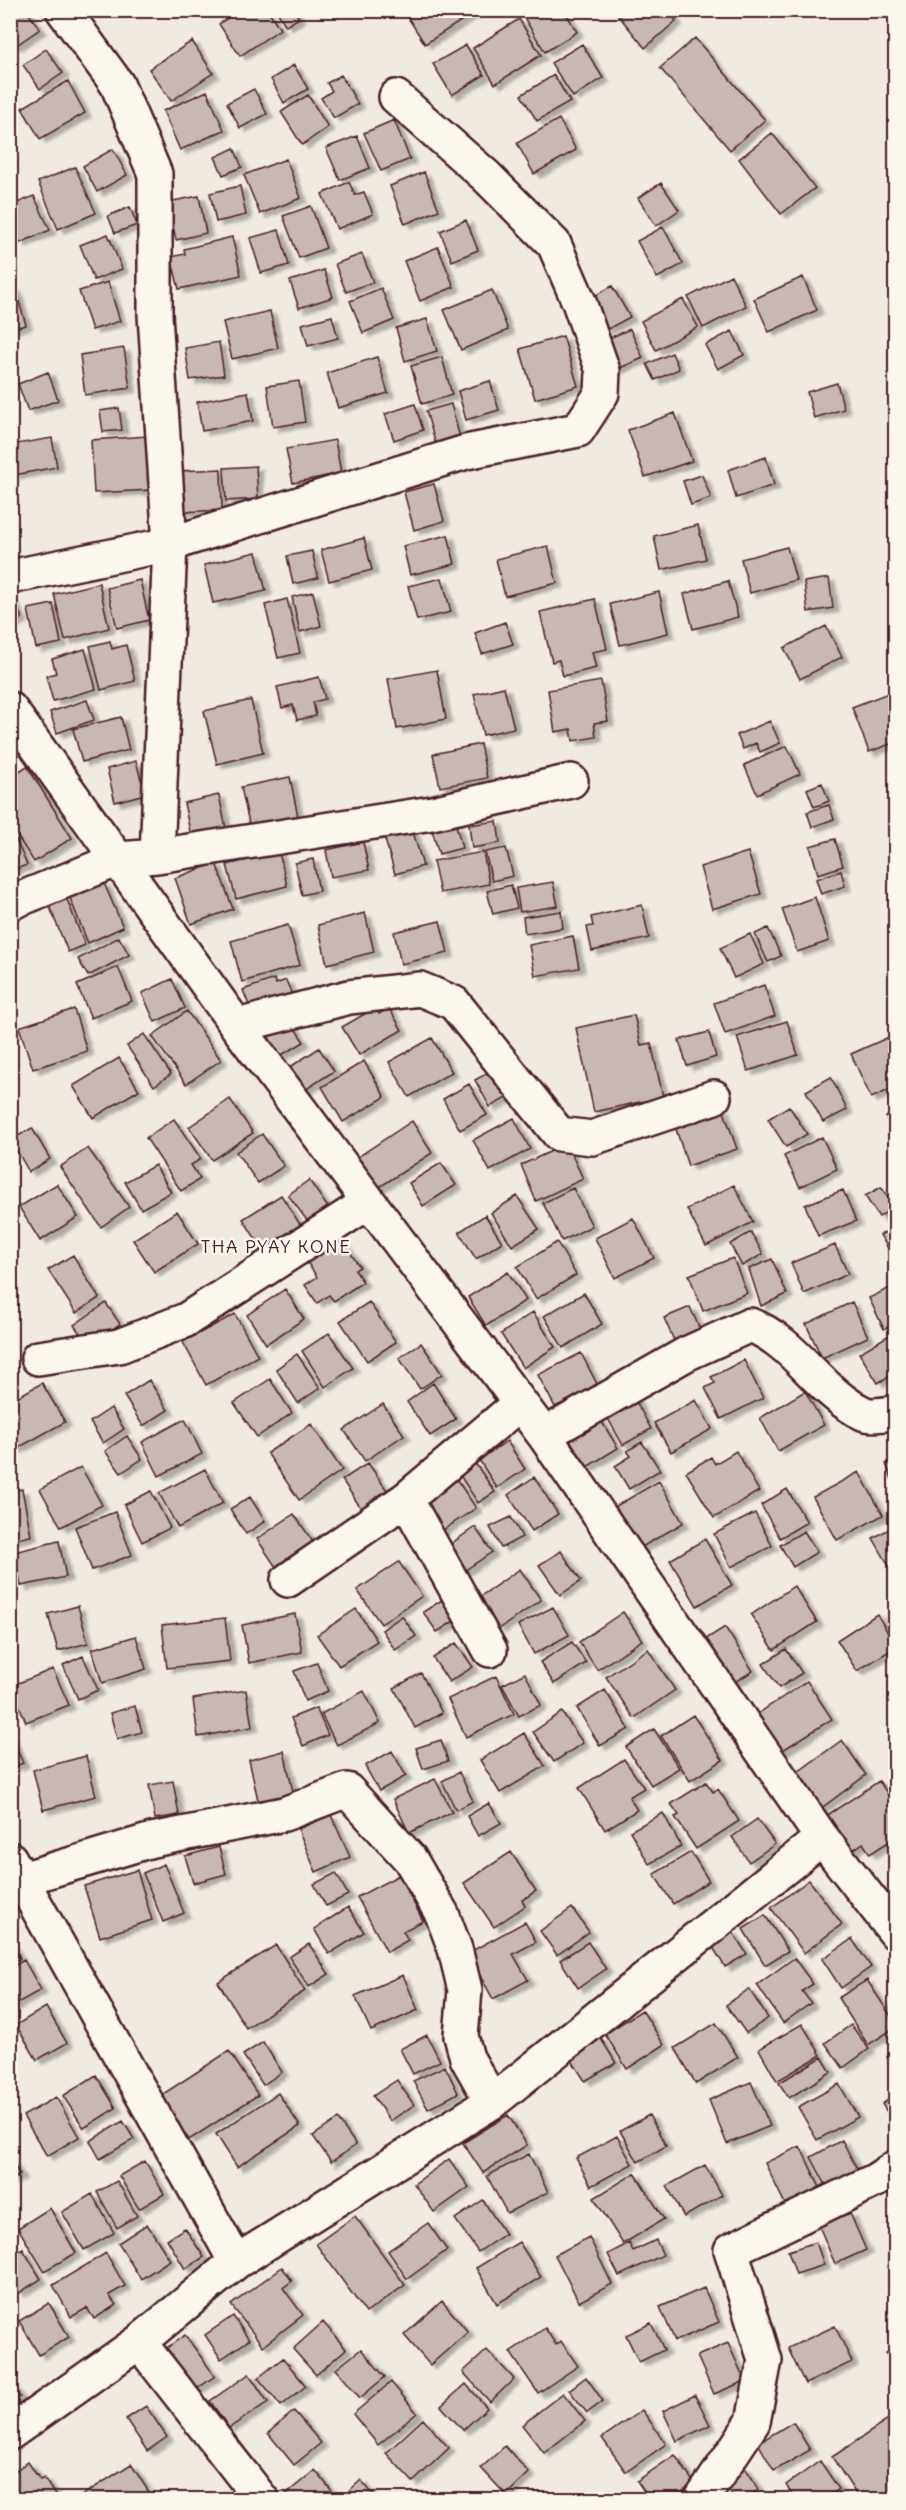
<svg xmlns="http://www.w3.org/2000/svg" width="906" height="2510" viewBox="0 0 906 2510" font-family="Delius,sans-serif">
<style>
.building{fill:#c8b8b3;stroke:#4a1f2b;stroke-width:1.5;filter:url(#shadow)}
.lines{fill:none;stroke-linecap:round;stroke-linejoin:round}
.street-casing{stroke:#4a1f2b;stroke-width:38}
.street{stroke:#fbf7ec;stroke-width:33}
.labels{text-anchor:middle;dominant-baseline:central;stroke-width:5;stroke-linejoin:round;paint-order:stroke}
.quarter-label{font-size:18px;letter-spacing:1.5px;fill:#4a1f2b;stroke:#fbf7ec}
</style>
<defs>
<filter id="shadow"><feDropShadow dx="6" dy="4" stdDeviation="1.5" flood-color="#0004"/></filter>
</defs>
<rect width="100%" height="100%" fill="#f0eae0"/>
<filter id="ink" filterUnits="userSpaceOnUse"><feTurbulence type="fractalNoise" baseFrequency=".0167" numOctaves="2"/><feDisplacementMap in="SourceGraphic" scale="12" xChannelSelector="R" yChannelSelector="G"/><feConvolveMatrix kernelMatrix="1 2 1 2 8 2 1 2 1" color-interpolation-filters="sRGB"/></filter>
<g filter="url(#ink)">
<path class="building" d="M10,10H26L40,29L15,46L10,40Z
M239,10H268L280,29L240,56L219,24Z
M276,10H294L299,18L286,26Z
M403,10H474L475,12L425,44Z
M532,10H564L577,32L545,52L523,16Z
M614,10H668L676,21L645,48Z
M519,19L541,55L495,84L473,48Z
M695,38L765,120L730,150L660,68Z
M192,41L213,73L171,101L149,69Z
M582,44L603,78L573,97L551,63Z
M466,45L484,75L452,95L433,64Z
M46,49L63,73L40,89L23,65Z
M294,65L308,89L284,103L271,79Z
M341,75L358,104L334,118L321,98L332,91L327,83Z
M554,75L570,102L537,121L521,95Z
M68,81L85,113L40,139L22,108Z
M254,89L267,114L240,128L227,103Z
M207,91L224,130L180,150L163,111Z
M308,95L328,127L302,145L281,112Z
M559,119L576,150L534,174L517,143Z
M394,120L410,159L381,171L364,133Z
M772,133L815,188L781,214L739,159Z
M357,136L370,168L340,180L326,148Z
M234,148L242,167L223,175L215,157Z
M113,149L127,175L97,192L83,166Z
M286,159L301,198L260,214L244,175Z
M75,167L96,213L58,229L38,182Z
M424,172L439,210L405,224L390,186Z
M349,182L355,195L364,192L373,214L337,229L322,194Z
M661,183L679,210L656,226L638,198Z
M240,186L246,215L216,222L210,193Z
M34,196L50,230L20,243L10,220V206Z
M199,196L206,233L176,240L168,202Z
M311,206L326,248L299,258L283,216Z
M130,207L137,225L115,233L108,216Z
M466,220L478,250L452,261L440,231Z
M663,227L683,264L657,278L637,241Z
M279,230L289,265L261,273L250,238Z
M108,234L122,269L94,280L80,245Z
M232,237L241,275L179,289L171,257L185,254L184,249Z
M438,247L454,287L420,301L404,261Z
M362,254L373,282L346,292L335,264Z
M324,270L333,297L299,308L290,281Z
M731,275L746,306L703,328L688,297Z
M803,277L817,310L769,332L754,299Z
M108,282L120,321L92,330L79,291Z
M612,286L630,317L606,330L589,299Z
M15,288L26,325L10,329V290Z
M381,288L394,320L363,333L350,301Z
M492,290L508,330L461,350L444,310Z
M683,299L698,327L656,350L641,321Z
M270,311L278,348L232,359L223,322Z
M332,316L338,338L308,346L302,324Z
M427,319L437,351L405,361L396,328Z
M630,329L643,358L613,371L600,342Z
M732,331L744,355L718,369L705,345Z
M563,336L578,386L535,399L520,349Z
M219,342L224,375L190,380L185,348Z
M124,348L130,388L85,395L80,355Z
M672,353L679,369L655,380L647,364Z
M377,357L388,393L338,408L327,373Z
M442,357L452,395L422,404L411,366Z
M48,372L58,400L28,411L18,384Z
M299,381L305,422L273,427L267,386Z
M490,381L499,410L466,420L458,391Z
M837,383L844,409L814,418L807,392Z
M248,392L253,421L202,431L197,402Z
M415,404L423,430L394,440L385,414Z
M451,404L460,438L436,445L426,411Z
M119,408L122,430L103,432L100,411Z
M675,413L692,461L645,477L628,430Z
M148,436L151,490L94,493L91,440Z
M52,438L57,467L14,475L10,445Z
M335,440L341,473L293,483L286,449Z
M766,457L774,485L736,498L728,470Z
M256,466L258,499L226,501L224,468Z
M221,469L222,510L181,512L179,471Z
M702,475L711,498L691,505L683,481Z
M434,484L444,521L414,530L404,492Z
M698,525L706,559L661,570L654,536Z
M448,535L455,564L410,575L403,546Z
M364,538L372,570L329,581L321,550Z
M548,546L557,583L505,596L496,559Z
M787,547L796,580L750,593L741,559Z
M312,551L318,578L293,584L287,556Z
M256,552L266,591L213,603L204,565Z
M442,578L451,612L417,620L408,586Z
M829,578L833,608L808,612L804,582Z
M140,580L149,620L117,628L107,588Z
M728,581L738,617L693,629L684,594Z
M99,583L109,628L65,640L54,594Z
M313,592L321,626L300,632L292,597Z
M659,592L668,633L620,645L610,604Z
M10,595L22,618L10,624Z
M287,599L300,653L278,658L265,605Z
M595,599L607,649L592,652L596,668L563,676L559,660L552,662L540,612Z
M53,604L61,643L36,648L28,609Z
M505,622L513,644L482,654L475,633Z
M826,626L842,657L800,679L784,648Z
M110,641L112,649L126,645L135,681L101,690L90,646Z
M85,649L96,689L53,701L46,676L56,673L52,659Z
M437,670L446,719L397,729L388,679Z
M319,677L325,699L313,702L316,716L297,720L293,705L282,708L277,687Z
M601,681L608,721L594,723L596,737L573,741L571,729L555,732L548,690Z
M504,687L514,728L483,735L474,694Z
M896,690V742L869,752L852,707Z
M87,700L94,720L57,733L50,712Z
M251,700L263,753L217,764L204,711Z
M121,717L129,750L82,762L73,729Z
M770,721L780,743L760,752L756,743L743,749L737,735Z
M480,744L487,778L440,787L433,754Z
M787,746L800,774L757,794L744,765Z
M136,761L145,794L115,802L107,769Z
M27,766L72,838L34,862L10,825V777Z
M290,777L299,822L251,832L241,787Z
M822,783L829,801L814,807L807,789Z
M219,795L228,838L193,846L184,803Z
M829,805L834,819L812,827L807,812Z
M497,821L500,843L472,848L469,825Z
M456,825L462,848L439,854L432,830Z
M412,828L423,866L395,874L384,836Z
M13,833L27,865L10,871V834Z
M835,839L843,866L818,874L810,846Z
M363,842L369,870L331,877L326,850Z
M506,848L513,876L492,881L485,852Z
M279,852L287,886L236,899L227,865Z
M483,852L489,884L440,893L433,861Z
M748,852L761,894L712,909L700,867Z
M313,859L319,891L302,895L295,863Z
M216,863L233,909L191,924L175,878Z
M841,871L845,886L821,894L816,879Z
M553,882L558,906L520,912L516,888Z
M104,883L123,927L88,943L70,898Z
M511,885L517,908L493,914L487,891Z
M66,897L85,945L68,952L49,905Z
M815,897L829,941L797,952L782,909Z
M642,905L649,938L592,951L587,927L593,926L591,917Z
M561,911L563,928L525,934L523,917Z
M365,913L374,952L327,964L318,925Z
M440,921L448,953L401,964L394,932Z
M288,925L300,965L242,982L231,941Z
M768,928L781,956L768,962L755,934Z
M750,934L764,964L734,978L720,948Z
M573,936L579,968L535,976L529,945Z
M119,937L129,955L88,976L78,959Z
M118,967L132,1001L91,1018L77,985Z
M172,979L185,1008L155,1022L142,993Z
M274,979L276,984L286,980L292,995L251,1010L243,990Z
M764,985L775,1016L725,1034L714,1003Z
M375,1008L379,1014L389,1008L402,1030L359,1055L342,1027Z
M74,1009L87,1051L33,1069L19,1027Z
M187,1011L221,1060L186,1084L152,1036Z
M634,1015L641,1045L651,1043L663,1097L594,1112L576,1028Z
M288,1018L304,1042L280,1056L266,1033Z
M787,1021L798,1055L748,1071L737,1037Z
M709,1032L716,1057L687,1066L679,1040Z
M144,1034L171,1074L154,1086L127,1046Z
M889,1037L896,1051V1087L871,1098L851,1054Z
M432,1038L452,1072L409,1097L389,1062Z
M319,1048L334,1071L302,1092L287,1069Z
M119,1058L139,1090L93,1118L73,1086Z
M364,1061L385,1097L343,1122L322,1087Z
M495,1069L510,1096L490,1107L475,1080Z
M831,1077L847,1110L823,1122L806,1091Z
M469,1084L487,1115L460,1130L443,1099Z
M230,1099L253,1133L212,1160L189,1127Z
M721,1103L737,1149L688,1166L673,1120Z
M789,1106L807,1134L786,1147L768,1119Z
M896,1112V1140L886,1117Z
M514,1118L530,1149L490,1171L473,1140Z
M174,1119L201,1159L191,1165L200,1179L181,1191L146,1138Z
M412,1121L432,1153L378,1188L358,1157Z
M32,1128L50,1159L29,1172L11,1140Z
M262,1134L284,1166L258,1183L236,1152Z
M822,1137L837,1169L800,1187L784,1156Z
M567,1144L583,1179L536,1201L521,1165Z
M88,1148L129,1207L101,1227L60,1167Z
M441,1163L456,1185L423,1206L409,1183Z
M155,1165L171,1192L141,1209L125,1182Z
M309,1180L329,1209L309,1223L288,1195Z
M57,1184L78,1217L40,1241L19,1207Z
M734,1185L753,1222L706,1246L687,1209Z
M881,1187L894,1207L879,1217L865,1196Z
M573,1188L592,1226L562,1241L543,1203Z
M843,1190L856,1221L818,1236L805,1205Z
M281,1195L303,1229L266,1255L243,1219Z
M517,1196L539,1229L512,1246L491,1213Z
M177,1211L198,1244L154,1272L133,1240Z
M485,1215L502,1242L476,1259L459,1232Z
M633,1218L654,1258L615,1278L595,1238Z
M896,1226V1261L880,1235Z
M751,1232L763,1254L742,1266L730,1244Z
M339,1236L360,1267L355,1270L363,1282L334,1301L329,1295L317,1303L305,1285L317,1277L305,1259Z
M557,1242L576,1275L536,1299L517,1267Z
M835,1245L848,1274L804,1294L791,1263Z
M73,1255L99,1298L76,1313L48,1270Z
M733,1258L747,1293L703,1311L689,1275Z
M772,1259L787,1294L761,1306L749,1269Z
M508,1272L526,1300L486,1326L468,1297Z
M896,1285V1323L884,1329L869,1298Z
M285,1289L304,1319L266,1344L247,1315Z
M584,1293L602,1324L563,1348L544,1316Z
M369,1302L396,1342L367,1361L340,1321Z
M852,1302L868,1337L822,1358L806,1324Z
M106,1303L120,1324L88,1345L74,1325Z
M690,1307L702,1334L676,1345L664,1318Z
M533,1312L555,1347L523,1368L501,1334Z
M235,1314L258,1356L206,1385L183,1342Z
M329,1333L353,1368L325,1387L302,1351Z
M891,1334L896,1341V1372L878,1383L859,1353Z
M421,1343L442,1374L420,1389L399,1358Z
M581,1353L598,1386L555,1407L538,1375Z
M297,1354L320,1388L298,1403L276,1369Z
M744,1360L763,1398L721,1419L705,1388L715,1383L711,1377Z
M270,1379L292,1413L257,1437L234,1403Z
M149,1380L168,1410L143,1426L124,1396Z
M42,1383L65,1422L16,1449L10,1438V1401Z
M433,1383L456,1419L430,1436L407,1402Z
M805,1391L824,1425L778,1451L760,1418Z
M632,1394L651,1429L623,1445L603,1410Z
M696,1400L712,1429L671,1452L654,1423Z
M383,1404L404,1435L365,1461L344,1430Z
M111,1408L124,1429L103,1443L90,1422Z
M597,1414L618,1448L587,1467L566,1434Z
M185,1419L202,1454L159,1476L142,1442Z
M311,1424L342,1470L299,1500L267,1453Z
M127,1436L142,1459L121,1473L105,1451Z
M507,1441L525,1469L497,1488L479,1460Z
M642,1442L660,1470L629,1489L615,1466L631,1456L627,1451Z
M736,1451L759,1491L714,1518L686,1472L711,1457L715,1464Z
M896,1460V1489L886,1464Z
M368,1463L391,1496L365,1514L342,1480Z
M475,1463L495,1492L478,1503L459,1474Z
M81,1467L102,1505L61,1527L40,1489Z
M205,1469L223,1503L178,1528L159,1493Z
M859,1472L883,1515L837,1540L813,1497Z
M455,1477L476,1508L440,1532L420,1502Z
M534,1477L558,1514L532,1531L508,1495Z
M659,1481L683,1523L635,1551L611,1509Z
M22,1489L31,1536L10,1540V1491Z
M787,1489L807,1522L780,1538L761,1505Z
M151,1491L170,1528L142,1542L124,1505Z
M250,1497L265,1521L246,1534L230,1509Z
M115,1512L132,1555L92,1570L75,1527Z
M755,1513L772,1546L731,1567L714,1534Z
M294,1514L315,1545L278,1570L257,1539Z
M511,1517L522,1537L501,1548L490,1527Z
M896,1525V1568L892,1571L873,1538Z
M475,1527L492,1552L461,1573L445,1548Z
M804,1531L817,1552L793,1567L780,1545Z
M705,1539L732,1585L697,1606L670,1560Z
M59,1541L66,1577L21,1586L14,1552Z
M561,1551L581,1581L560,1595L539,1565Z
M399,1562L422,1596L381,1624L357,1590Z
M520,1569L541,1600L499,1629L478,1598Z
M794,1586L817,1622L774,1650L751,1615Z
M445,1598L459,1618L437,1632L423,1612Z
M78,1606L88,1643L58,1651L48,1614Z
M553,1607L569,1635L534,1654L518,1625Z
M356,1609L377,1641L339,1666L317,1635Z
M623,1612L642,1640L597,1670L579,1642Z
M295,1614L302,1652L249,1663L242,1625Z
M877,1614L896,1647L857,1671L837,1640Z
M402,1616L416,1636L395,1650L382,1630Z
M225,1618L230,1661L167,1668L162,1625Z
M725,1627L753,1671L725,1688L698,1644Z
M136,1636L146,1669L102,1683L92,1649Z
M572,1642L586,1663L554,1684L540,1662Z
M456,1643L473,1667L449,1682L433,1658Z
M648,1649L675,1690L634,1718L606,1677Z
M786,1649L802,1673L779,1688L763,1664Z
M83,1656L98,1690L78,1699L63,1665Z
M317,1663L328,1691L305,1701L294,1671Z
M53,1669L69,1705L26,1722L11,1686Z
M421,1673L442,1713L415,1728L394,1688Z
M525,1673L541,1705L519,1716L502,1685Z
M496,1676L514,1714L466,1737L448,1699Z
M807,1681L832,1719L780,1752L756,1715Z
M246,1690L252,1727L198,1737L193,1699Z
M605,1690L629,1729L600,1746L577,1708Z
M364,1691L380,1723L337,1745L321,1714Z
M135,1706L142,1732L117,1739L110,1713Z
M316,1708L328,1735L303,1746L291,1718Z
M562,1712L583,1743L554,1762L533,1732Z
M693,1715L723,1760L690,1781L661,1736Z
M654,1729L679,1768L651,1785L626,1747Z
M524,1733L545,1766L500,1793L480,1760Z
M10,1735L23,1763L10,1768Z
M441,1740L448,1761L423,1769L416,1748Z
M842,1740L866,1775L816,1812L791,1777Z
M284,1751L295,1801L260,1809L249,1760Z
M392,1751L406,1776L379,1791L365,1766Z
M86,1756L96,1796L43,1810L33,1770Z
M624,1759L644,1788L629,1797L637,1810L605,1830L579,1788Z
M459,1772L473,1801L456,1810L442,1781Z
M435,1779L452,1812L409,1833L393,1799Z
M173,1781L179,1815L155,1819L149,1785Z
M879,1781L896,1806V1837L870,1854L863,1843L850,1852L826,1816Z
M706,1782L713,1792L718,1789L739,1821L696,1849L675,1817L679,1815L671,1804Z
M489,1803L501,1823L478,1836L467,1816Z
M663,1813L681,1846L649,1864L630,1831Z
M331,1815L350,1857L316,1872L298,1829Z
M757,1819L775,1844L749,1862L732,1837Z
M219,1847L226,1874L193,1883L185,1856Z
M511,1852L536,1891L522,1900L525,1906L494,1927L464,1883Z
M691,1852L709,1881L673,1904L654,1874Z
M164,1864L184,1913L163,1922L143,1873Z
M137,1870L152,1920L100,1937L84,1886Z
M336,1873L348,1895L326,1906L314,1884Z
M399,1875L423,1921L403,1931L408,1940L387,1952L357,1897Z
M809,1880L842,1924L804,1953L771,1908Z
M348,1907L364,1932L329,1954L314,1929Z
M572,1908L589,1932L557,1955L540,1931Z
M765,1915L788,1951L765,1965L743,1929Z
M525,1922L536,1942L513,1954L528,1980L493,1999L468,1953Z
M732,1931L747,1954L725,1967L711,1944Z
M852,1939L871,1967L841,1988L822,1959Z
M10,1941L20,1958L10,1963Z
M588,1942L606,1969L578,1988L560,1960Z
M309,1944L329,1974L309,1987L289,1957Z
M276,1945L305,1991L246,2028L218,1982Z
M794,1958L813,1984L802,1991L811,2003L783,2023L757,1985Z
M24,1960L41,1990L10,2007V1968Z
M403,1975L418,2010L371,2031L355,1996Z
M867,1980L896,2024V2027L868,2045L838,1998Z
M749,1989L768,2018L746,2033L726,2005Z
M46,2007L67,2043L37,2060L16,2025Z
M642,2010L664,2045L627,2069L605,2034Z
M716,2023L738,2057L696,2084L675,2048Z
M802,2024L821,2055L777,2081L759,2049Z
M851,2025L869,2049L843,2068L825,2043Z
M427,2035L440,2061L413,2074L400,2049Z
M600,2037L616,2063L585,2081L569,2056Z
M263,2042L282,2072L263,2085L243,2055Z
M229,2051L258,2095L189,2140L160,2096Z
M896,2051V2068L887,2057Z
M822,2057L831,2072L789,2098L779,2083Z
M445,2066L458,2093L428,2109L413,2081Z
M96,2075L116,2108L84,2128L63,2096Z
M397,2080L414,2105L390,2121L373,2096Z
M751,2082L770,2126L727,2144L709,2100Z
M839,2084L858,2117L817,2140L798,2107Z
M278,2093L300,2126L237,2167L216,2134Z
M896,2095V2126L882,2104Z
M56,2097L79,2137L47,2156L23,2116Z
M508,2115L527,2145L483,2173L463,2143Z
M649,2115L666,2146L638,2162L620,2131Z
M338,2119L356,2145L331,2162L313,2136Z
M123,2121L134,2139L100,2159L90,2141Z
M617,2136L632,2164L591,2186L576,2158Z
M842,2140L860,2175L829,2191L811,2157Z
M800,2146L823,2194L788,2210L765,2163Z
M529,2154L548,2192L507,2213L487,2176Z
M10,2159L20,2175L10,2181Z
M449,2159L469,2187L434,2212L414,2184Z
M145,2161L164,2194L139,2209L119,2176Z
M705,2165L722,2195L684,2217L667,2186Z
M635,2173L664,2219L623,2244L594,2198Z
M117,2181L137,2216L117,2228L97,2192Z
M92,2194L114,2233L84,2250L62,2212Z
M483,2200L505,2234L478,2252L455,2219Z
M50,2208L76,2253L44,2271L18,2228Z
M850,2213L866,2250L835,2264L819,2226Z
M355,2216L405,2285L366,2313L316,2244Z
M428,2223L447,2250L407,2279L388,2251Z
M147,2224L170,2260L141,2279L118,2243Z
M185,2228L204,2257L185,2269L167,2239Z
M589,2237L612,2284L579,2302L555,2255Z
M656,2240L663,2255L619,2276L608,2254L629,2243L633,2251Z
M519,2242L541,2277L497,2304L476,2268Z
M816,2242L824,2265L796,2274L788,2251Z
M23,2249L41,2279L19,2293L10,2279V2256Z
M106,2253L125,2286L109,2295L116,2305L94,2319L87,2308L71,2317L53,2285Z
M282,2267L292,2281L283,2288L303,2315L263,2346L231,2305Z
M704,2288L719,2322L675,2341L660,2307Z
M442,2301L468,2332L430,2365L404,2335Z
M49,2303L69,2337L39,2355L19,2321Z
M233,2316L249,2340L221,2359L205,2335Z
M323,2322L346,2349L316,2375L293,2349Z
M651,2323L664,2350L639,2362L626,2335Z
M835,2326L852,2362L805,2384L788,2348Z
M545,2328L556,2345L561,2341L578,2366L538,2393L510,2352Z
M185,2335L215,2376L191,2393L161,2352Z
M728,2343L745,2381L714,2394L697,2356Z
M361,2349L385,2377L360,2398L336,2369Z
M487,2350L514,2379L490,2402L463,2372Z
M896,2350V2379L886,2353Z
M283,2358L306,2386L281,2406L258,2378Z
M249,2374L268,2402L229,2428L210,2401Z
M586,2377L603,2401L587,2413L569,2390Z
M391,2382L417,2413L378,2445L353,2414Z
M466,2384L487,2408L463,2430L441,2406Z
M13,2386L20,2397L10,2403V2388Z
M563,2393L585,2421L544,2453L522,2425Z
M695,2395L710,2425L677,2441L663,2411Z
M146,2406L167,2437L147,2451L126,2419Z
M642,2410L666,2444L626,2472L602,2438Z
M294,2411L321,2443L294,2465L268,2433Z
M423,2419L449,2448L413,2482L386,2453Z
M888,2420L896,2432V2492L884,2500H860L832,2457Z
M793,2422L810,2450L774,2471L758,2443Z
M505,2446L529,2473L506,2495L481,2468Z
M675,2455L694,2483L671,2500H650L637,2481Z
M820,2461L839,2489L823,2500H795L786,2485Z
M28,2462L40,2480L44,2478L58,2500H10V2474Z
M131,2464L154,2500H75Z
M744,2466L759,2489L744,2500H735L722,2481Z
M315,2470L332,2491L321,2500H290L286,2494Z
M361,2480L378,2500H339Z"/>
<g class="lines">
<g class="street-casing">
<path id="street" d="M63,10L117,84L155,174V315L170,544L157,856
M10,577L170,544L466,452L578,430L602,393L603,371L579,302L554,244L486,176L396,97
M10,709L237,1026L544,1435L822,1838L896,1933
M10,903L119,859L157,856L432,813L571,781
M237,1026L349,997L420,989L454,1003L559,1134L592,1138L714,1097
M38,1358L119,1346L186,1320L369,1202
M544,1435L686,1354L750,1325C795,1341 821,1394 863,1413C871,1417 887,1413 896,1413
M406,1499L490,1650
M288,1580L406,1499L520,1403
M10,1859L236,2262
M22,1879L152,1840L284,1814L347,1790L410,1859L442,1914L455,1949L465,1990L461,2036L467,2058L492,2102
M139,2342L262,2500
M10,2433L139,2342L236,2262L492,2102L822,1838
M701,2500L753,2422L765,2360L731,2250L876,2180L896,2167"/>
</g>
<use href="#street" class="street"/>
</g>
</g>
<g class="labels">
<g class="quarter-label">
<text x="276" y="1246">THA PYAY KONE</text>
</g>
</g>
<rect width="906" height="2510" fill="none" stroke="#fbf7ec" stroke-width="36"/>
<rect x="18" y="18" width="870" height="2474" fill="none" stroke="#4a1f2b" stroke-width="2" filter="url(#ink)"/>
</svg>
